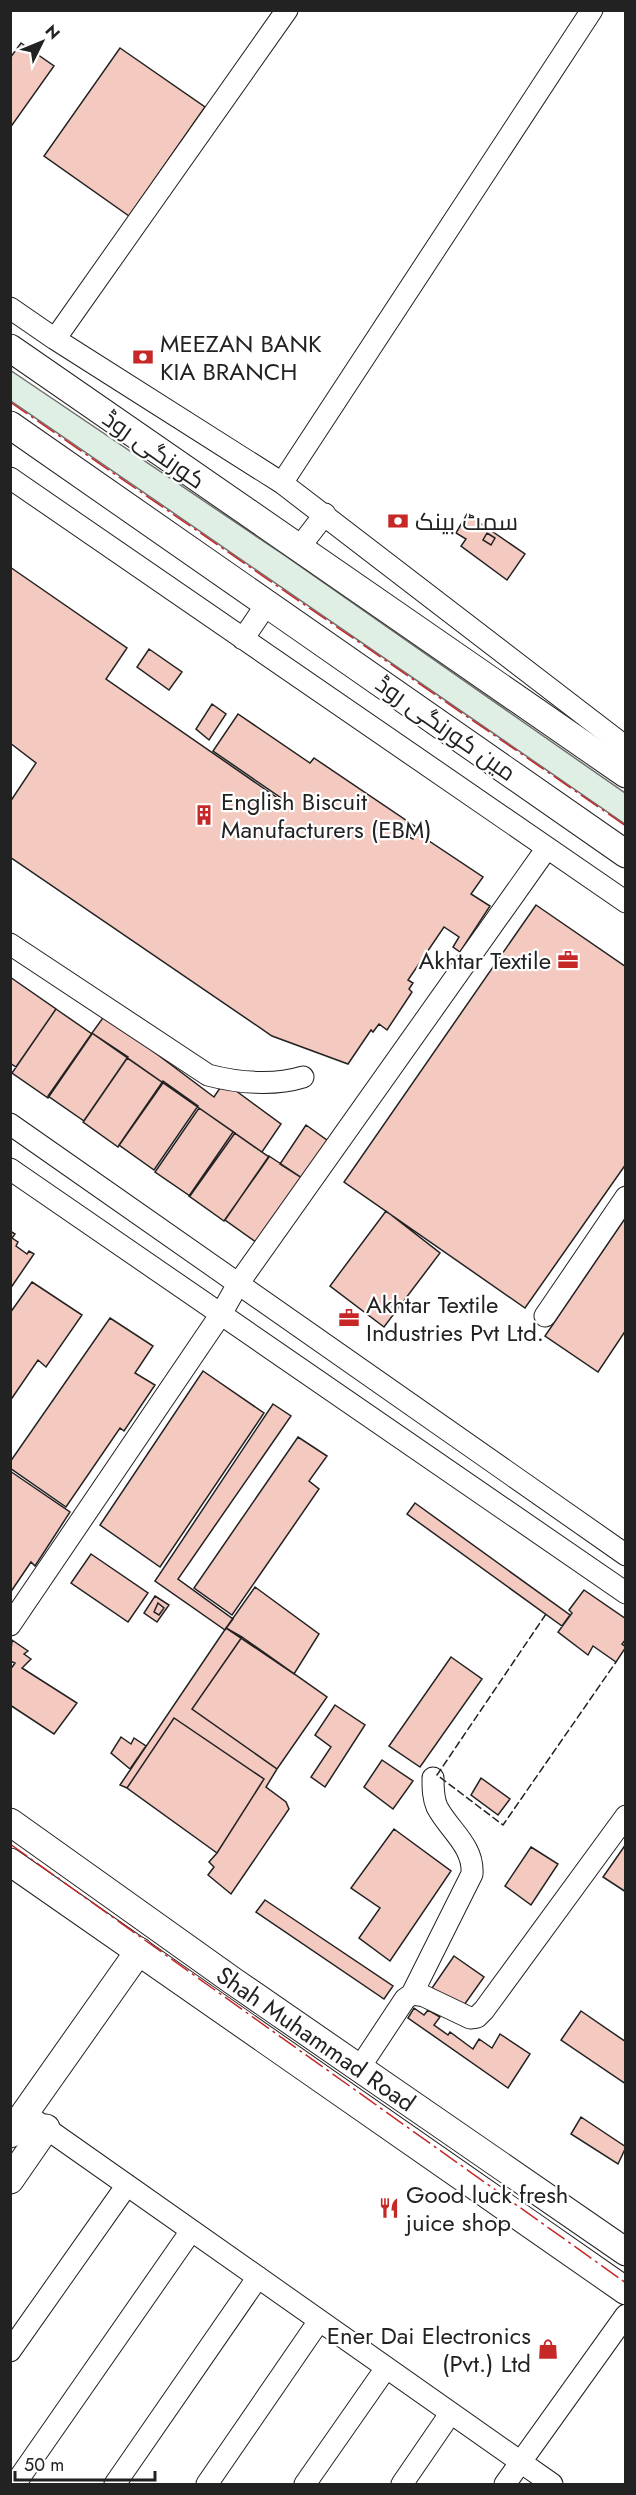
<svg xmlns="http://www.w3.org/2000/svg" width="636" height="2495" viewBox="0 0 636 2495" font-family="Jost,Cairo,sans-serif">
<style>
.green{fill:#e0efe3;stroke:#6f6f6f;stroke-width:1.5}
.building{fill:#f3c9c0;stroke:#222;stroke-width:1.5}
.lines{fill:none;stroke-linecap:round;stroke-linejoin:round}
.minor-casing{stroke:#222;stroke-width:23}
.major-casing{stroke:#222;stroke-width:29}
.minor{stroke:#fff;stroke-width:21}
.major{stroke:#fff;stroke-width:27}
.fence{stroke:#222;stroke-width:1.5;stroke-dasharray:8 3;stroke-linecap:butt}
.power{stroke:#c62828;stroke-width:1.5;stroke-dasharray:21 4.5 3 4.5;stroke-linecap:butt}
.labels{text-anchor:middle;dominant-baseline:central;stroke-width:4.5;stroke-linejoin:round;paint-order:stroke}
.poi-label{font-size:24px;fill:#222;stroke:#fff;text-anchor:start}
.street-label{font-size:24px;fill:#222;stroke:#fff}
</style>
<rect width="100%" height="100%" fill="#fff"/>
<path class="green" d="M10,370L284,555L625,793V824L11,401Z"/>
<path class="building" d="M21,43L54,66L10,128V58Z
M120,48L205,107L129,216L44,156Z
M467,514L525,554L507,580L461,546L466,539L456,533Z
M487,533L495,538L491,545L483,540Z
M10,567L127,648L106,679L282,801L284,800L213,751L238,714L310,763L314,758L416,827L409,837L413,839L417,833L483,877L471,894L490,906L460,952L453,947L459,937L444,927L408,980L413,983L409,989L412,992L387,1030L379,1024L373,1032L371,1030L348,1064L272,1036L10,857V802L36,763L10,743Z
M149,649L182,672L169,690L137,667Z
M212,704L226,714L209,740L196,729Z
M536,905L626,967V1164L525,1308L344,1182Z
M10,977L56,1009L16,1067L10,1063Z
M56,1009L92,1034L48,1098L12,1073Z
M105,1015L214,1097L224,1082L281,1124L262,1152L92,1033Z
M92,1033L128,1057L84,1121L48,1096Z
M127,1058L163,1083L118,1147L83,1122Z
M163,1081L198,1106L154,1170L119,1145Z
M199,1108L235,1133L190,1196L155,1172Z
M306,1125L331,1143L305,1180L280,1164Z
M233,1132L269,1157L224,1221L189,1196Z
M269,1156L305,1180L260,1245L225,1220Z
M386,1211L440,1253L384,1327L330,1286Z
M626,1217V1330L598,1372L545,1336Z
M10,1231L15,1234L12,1238L18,1242L16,1246L27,1254L29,1251L34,1254L10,1289Z
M32,1282L82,1315L46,1367L38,1360L10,1401V1313Z
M110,1318L153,1346L135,1373L155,1385L124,1431L120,1428L66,1507L10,1468V1462Z
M203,1371L264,1413L160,1567L100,1525Z
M273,1404L291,1416L178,1579L233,1619L225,1630L155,1581Z
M298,1437L327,1456L309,1481L319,1489L232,1615L194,1588Z
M10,1471L70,1512L35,1566L31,1562L10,1593Z
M415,1503L570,1615L562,1626L407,1514Z
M91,1554L148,1593L128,1622L71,1583Z
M255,1587L319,1634L294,1674L226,1628Z
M584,1590L626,1619V1639L622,1644L626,1647L616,1662L593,1646L588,1655L558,1632L572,1613L569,1610Z
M155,1596L169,1605L157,1622L144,1613Z
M158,1603L164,1608L159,1615L154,1612Z
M226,1628L242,1637L192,1709L277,1769L266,1787L286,1802L289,1809L231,1894L208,1875L214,1867L209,1862L217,1853L264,1779L174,1718L127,1788L120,1785Z
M242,1637L327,1697L277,1769L192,1709Z
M12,1640L28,1651L24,1654L31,1659L22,1668L77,1703L54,1734L10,1705V1670L15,1663L10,1661Z
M451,1657L482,1679L420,1767L389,1746Z
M335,1705L365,1725L325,1787L311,1777L331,1747L315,1735Z
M174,1718L264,1779L217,1853L127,1788Z
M121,1737L131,1744L134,1738L146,1746L130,1769L111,1753Z
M382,1760L413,1781L393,1809L364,1787Z
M481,1778L510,1799L498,1815L471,1795Z
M394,1829L451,1871L390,1961L359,1938L380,1908L351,1888Z
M626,1844V1892L603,1877Z
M531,1847L558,1864L531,1905L505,1886Z
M265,1900L393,1986L384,1999L256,1912Z
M454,1956L484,1977L462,2008L432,1988Z
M414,2008L424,2015L428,2010L440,2017L434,2025L448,2035L450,2032L473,2049L479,2039L492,2048L500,2034L530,2054L508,2088L408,2018Z
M581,2011L626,2042V2084L561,2040Z
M581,2117L626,2147L618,2164L571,2134Z"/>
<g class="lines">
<g class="minor-casing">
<path id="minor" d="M10,308L55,339L282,483L626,747
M55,339L287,10
M10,478L626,902
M282,483L592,10
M298,549L325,514
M243,639L268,602
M10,944L208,1075C238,1083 274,1086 303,1077
M10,1124L626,1555
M10,1169L626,1593
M545,1316L626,1197
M10,1625L221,1314L238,1284L547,848
M412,1994L472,1874C474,1846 449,1830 437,1807C433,1798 433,1788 433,1778
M360,2067L405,1999L412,1994L424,1996L470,2018L477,2017L484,2010L626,1816
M33,2119L552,2484
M10,2351L127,2185
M15,2484L191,2231
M115,2484L258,2277
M207,2484L319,2321
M305,2484L386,2368
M402,2484L450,2414
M505,2484L626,2315"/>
</g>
<g class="major-casing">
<g id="major">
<path d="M10,348L626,774"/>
<path d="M10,425L626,854"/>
<path id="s1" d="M10,1822L233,1981L626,2252"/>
<path d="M10,1862L626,2291"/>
<path d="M10,2134L139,1951"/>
<path d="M10,2180L46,2128"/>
</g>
</g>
<use href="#minor" class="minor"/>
<use href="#major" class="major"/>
<path class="fence" d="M546,1614L437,1775L503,1825L616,1662"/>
<path class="power" d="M10,402L626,826
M10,1844L626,2283"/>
</g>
<defs>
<g id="bank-bare" transform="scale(1.62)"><path d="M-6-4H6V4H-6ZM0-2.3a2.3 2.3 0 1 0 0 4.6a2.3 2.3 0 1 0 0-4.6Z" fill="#c62828" stroke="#fff" stroke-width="2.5" paint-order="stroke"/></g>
<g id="building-bare" transform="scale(1.62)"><path d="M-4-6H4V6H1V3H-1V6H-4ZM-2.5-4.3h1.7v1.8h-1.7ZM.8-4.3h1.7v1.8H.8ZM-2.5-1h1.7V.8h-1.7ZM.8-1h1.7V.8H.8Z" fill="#c62828" stroke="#fff" stroke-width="2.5" paint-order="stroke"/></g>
<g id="office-bare" transform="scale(1.62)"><path d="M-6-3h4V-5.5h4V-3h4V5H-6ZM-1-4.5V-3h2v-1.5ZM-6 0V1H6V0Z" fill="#c62828" stroke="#fff" stroke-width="2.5" paint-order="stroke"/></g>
<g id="restaurant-bare" transform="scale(1.62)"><path d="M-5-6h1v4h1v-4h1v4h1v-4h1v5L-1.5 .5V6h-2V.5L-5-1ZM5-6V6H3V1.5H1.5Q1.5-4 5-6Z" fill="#c62828" stroke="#fff" stroke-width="2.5" paint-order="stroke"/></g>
<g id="shop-bare" transform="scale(1.62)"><path d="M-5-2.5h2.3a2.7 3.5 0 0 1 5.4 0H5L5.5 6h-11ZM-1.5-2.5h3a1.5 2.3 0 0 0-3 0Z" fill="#c62828" stroke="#fff" stroke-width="2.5" paint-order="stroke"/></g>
</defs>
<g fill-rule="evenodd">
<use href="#bank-bare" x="143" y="357"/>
<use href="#bank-bare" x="398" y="521"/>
<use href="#building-bare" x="204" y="815"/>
<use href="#office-bare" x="568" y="960"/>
<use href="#office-bare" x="349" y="1318"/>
<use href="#restaurant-bare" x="389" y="2208"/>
<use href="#shop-bare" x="548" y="2349"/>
</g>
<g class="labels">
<g class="poi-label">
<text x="160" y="343">MEEZAN BANK<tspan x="160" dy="28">KIA BRANCH</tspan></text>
<text x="415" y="521">سمٹ بینک</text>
<text x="221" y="801">English Biscuit<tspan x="221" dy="28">Manufacturers (EBM)</tspan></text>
<text x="551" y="960" text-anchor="end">Akhtar Textile</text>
<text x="366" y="1304">Akhtar Textile<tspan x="366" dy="28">Industries Pvt Ltd.</tspan></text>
<text x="406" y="2194">Good luck fresh<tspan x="406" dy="28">juice shop</tspan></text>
<text x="531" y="2335" text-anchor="end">Ener Dai Electronics<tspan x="531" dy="28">(Pvt.) Ltd</tspan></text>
</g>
<g class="street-label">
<text transform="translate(154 449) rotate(35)">کورنگی روڈ</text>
<text transform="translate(446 728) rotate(35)">مین کورنگی روڈ</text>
<text stroke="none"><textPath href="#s1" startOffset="375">Shah Muhammad Road</textPath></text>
</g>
</g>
<rect width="636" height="2495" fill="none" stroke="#222222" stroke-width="24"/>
<g transform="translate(42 42) rotate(47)" stroke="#ffffff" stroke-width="4.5" paint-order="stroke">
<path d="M0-4.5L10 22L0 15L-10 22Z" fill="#222222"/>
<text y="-9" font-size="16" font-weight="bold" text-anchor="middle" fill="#222222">N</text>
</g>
<path d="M15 2471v9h140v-9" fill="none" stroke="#222222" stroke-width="3"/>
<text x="24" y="2471" font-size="18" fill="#222222" stroke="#ffffff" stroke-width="4.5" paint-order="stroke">50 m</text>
</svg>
